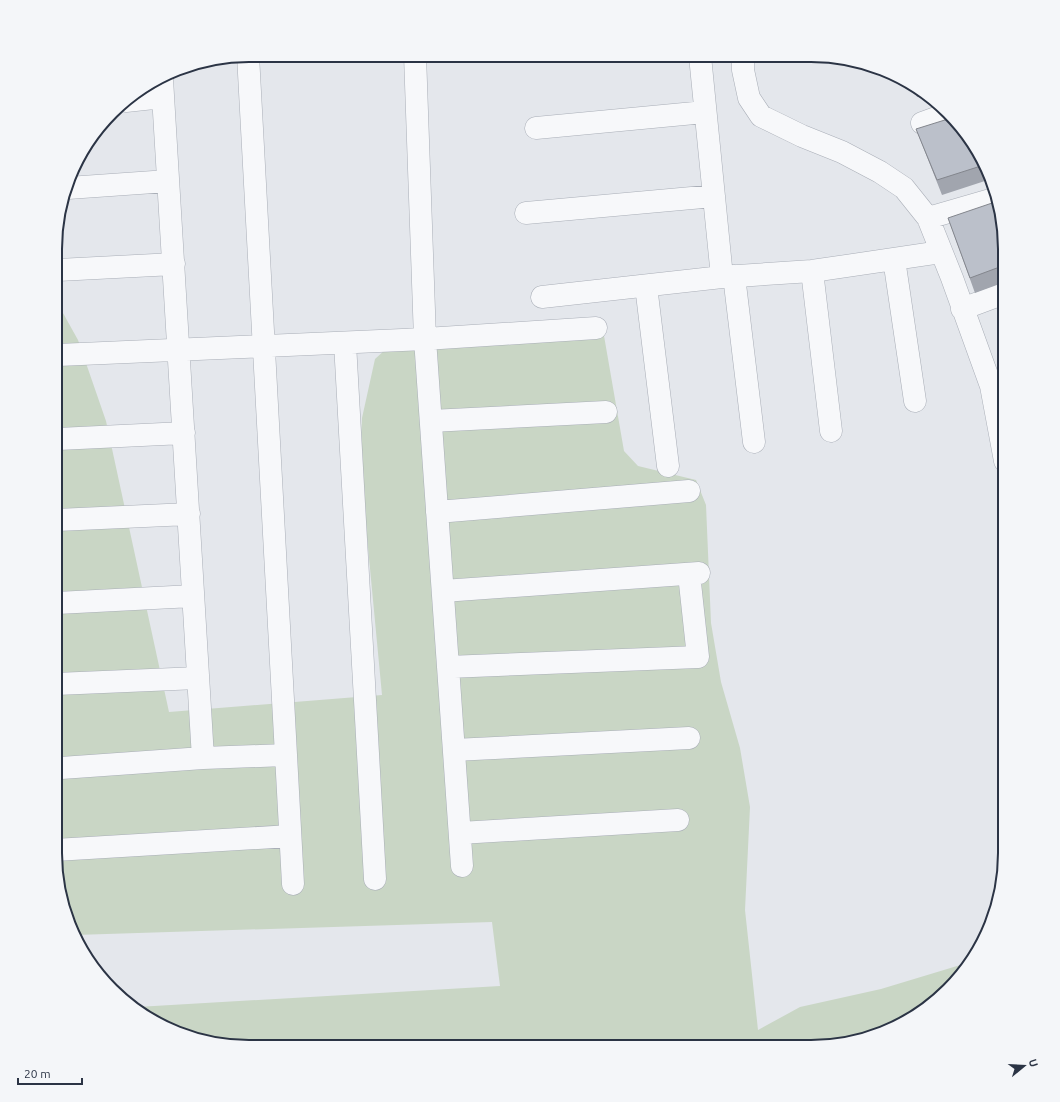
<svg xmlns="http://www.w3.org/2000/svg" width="1060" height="1102" viewBox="0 0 1060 1102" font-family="Ubuntu,sans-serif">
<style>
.green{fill:#c9d6c5}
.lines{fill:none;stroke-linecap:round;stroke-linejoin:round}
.street-casing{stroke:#a9aeb7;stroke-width:23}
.street{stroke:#f7f8fa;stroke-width:22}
.wall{fill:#a1a5ae}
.building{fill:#bbc0ca;stroke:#83868d}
.rim{fill:none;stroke:#2b3445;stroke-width:2}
</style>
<rect width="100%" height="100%" fill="#e4e7ec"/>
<path class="green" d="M58,304L78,340L106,421L169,712L382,695L360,463L362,418L375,359L408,329L603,330L624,451L638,466L696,480L706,505L711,623L721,682L740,748L750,807L745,910L758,1030L800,1007L881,989L967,963L919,1014L873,1037L823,1047H237L152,1021L137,1007L500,986L492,922L75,935L65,915L55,865Z"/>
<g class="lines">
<g class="street-casing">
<path id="street" d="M248,55L293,884
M415,55L425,339L462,866
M700,56L722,277
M743,56V70L749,98L761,116L802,136L842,152L880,172L904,188L928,218L952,278L991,386L1005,461
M162,79L203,758
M126,101L163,97
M922,123L944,115
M536,128L705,112
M68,188L168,181
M526,213L714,196
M928,218L997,198
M894,259L915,401
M58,270L174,264
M812,271L831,431
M734,276L754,442
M646,286L668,466
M542,297L722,277L812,271L941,252
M962,309L1005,293
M345,343L375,879
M58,355L425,339L596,328
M431,421L606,412
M58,439L184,433
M437,512L689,491
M57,520L189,514
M443,591L699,573
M57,603L193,596
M448,667L698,657L689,574
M56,684L198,678
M454,750L689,738
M61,768L203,758L285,755
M460,833L678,820
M55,850L290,836"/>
</g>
<use href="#street" class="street"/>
</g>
<path class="wall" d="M913,85L923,95L917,97Z
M916,129L972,141L991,179L942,195Z
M948,218L1005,237V282L975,293Z"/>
<path class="building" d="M913,85L919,91L915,92Z
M948,119L972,141L984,165L937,180L916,129Z
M998,201L1005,237V265L970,278L948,218Z"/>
<path d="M0 0H1060V1102H0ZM249 62H811A187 187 0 0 1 998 249V853A187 187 0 0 1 811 1040H249A187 187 0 0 1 62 853V249A187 187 0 0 1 249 62Z" fill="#f4f6f9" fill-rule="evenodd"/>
<path class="rim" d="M249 62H811A187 187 0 0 1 998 249V853A187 187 0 0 1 811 1040H249A187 187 0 0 1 62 853V249A187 187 0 0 1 249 62Z"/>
<g transform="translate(1024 1066) rotate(72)" stroke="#f4f6f9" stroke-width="3" paint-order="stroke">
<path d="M0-3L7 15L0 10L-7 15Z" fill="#2b3445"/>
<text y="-6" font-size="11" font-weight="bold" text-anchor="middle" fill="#2b3445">U</text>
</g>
<path d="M18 1078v6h64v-6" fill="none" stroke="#2b3445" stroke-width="2"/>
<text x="24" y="1078" font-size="12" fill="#2b3445" stroke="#f4f6f9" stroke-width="3" paint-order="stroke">20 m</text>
</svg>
